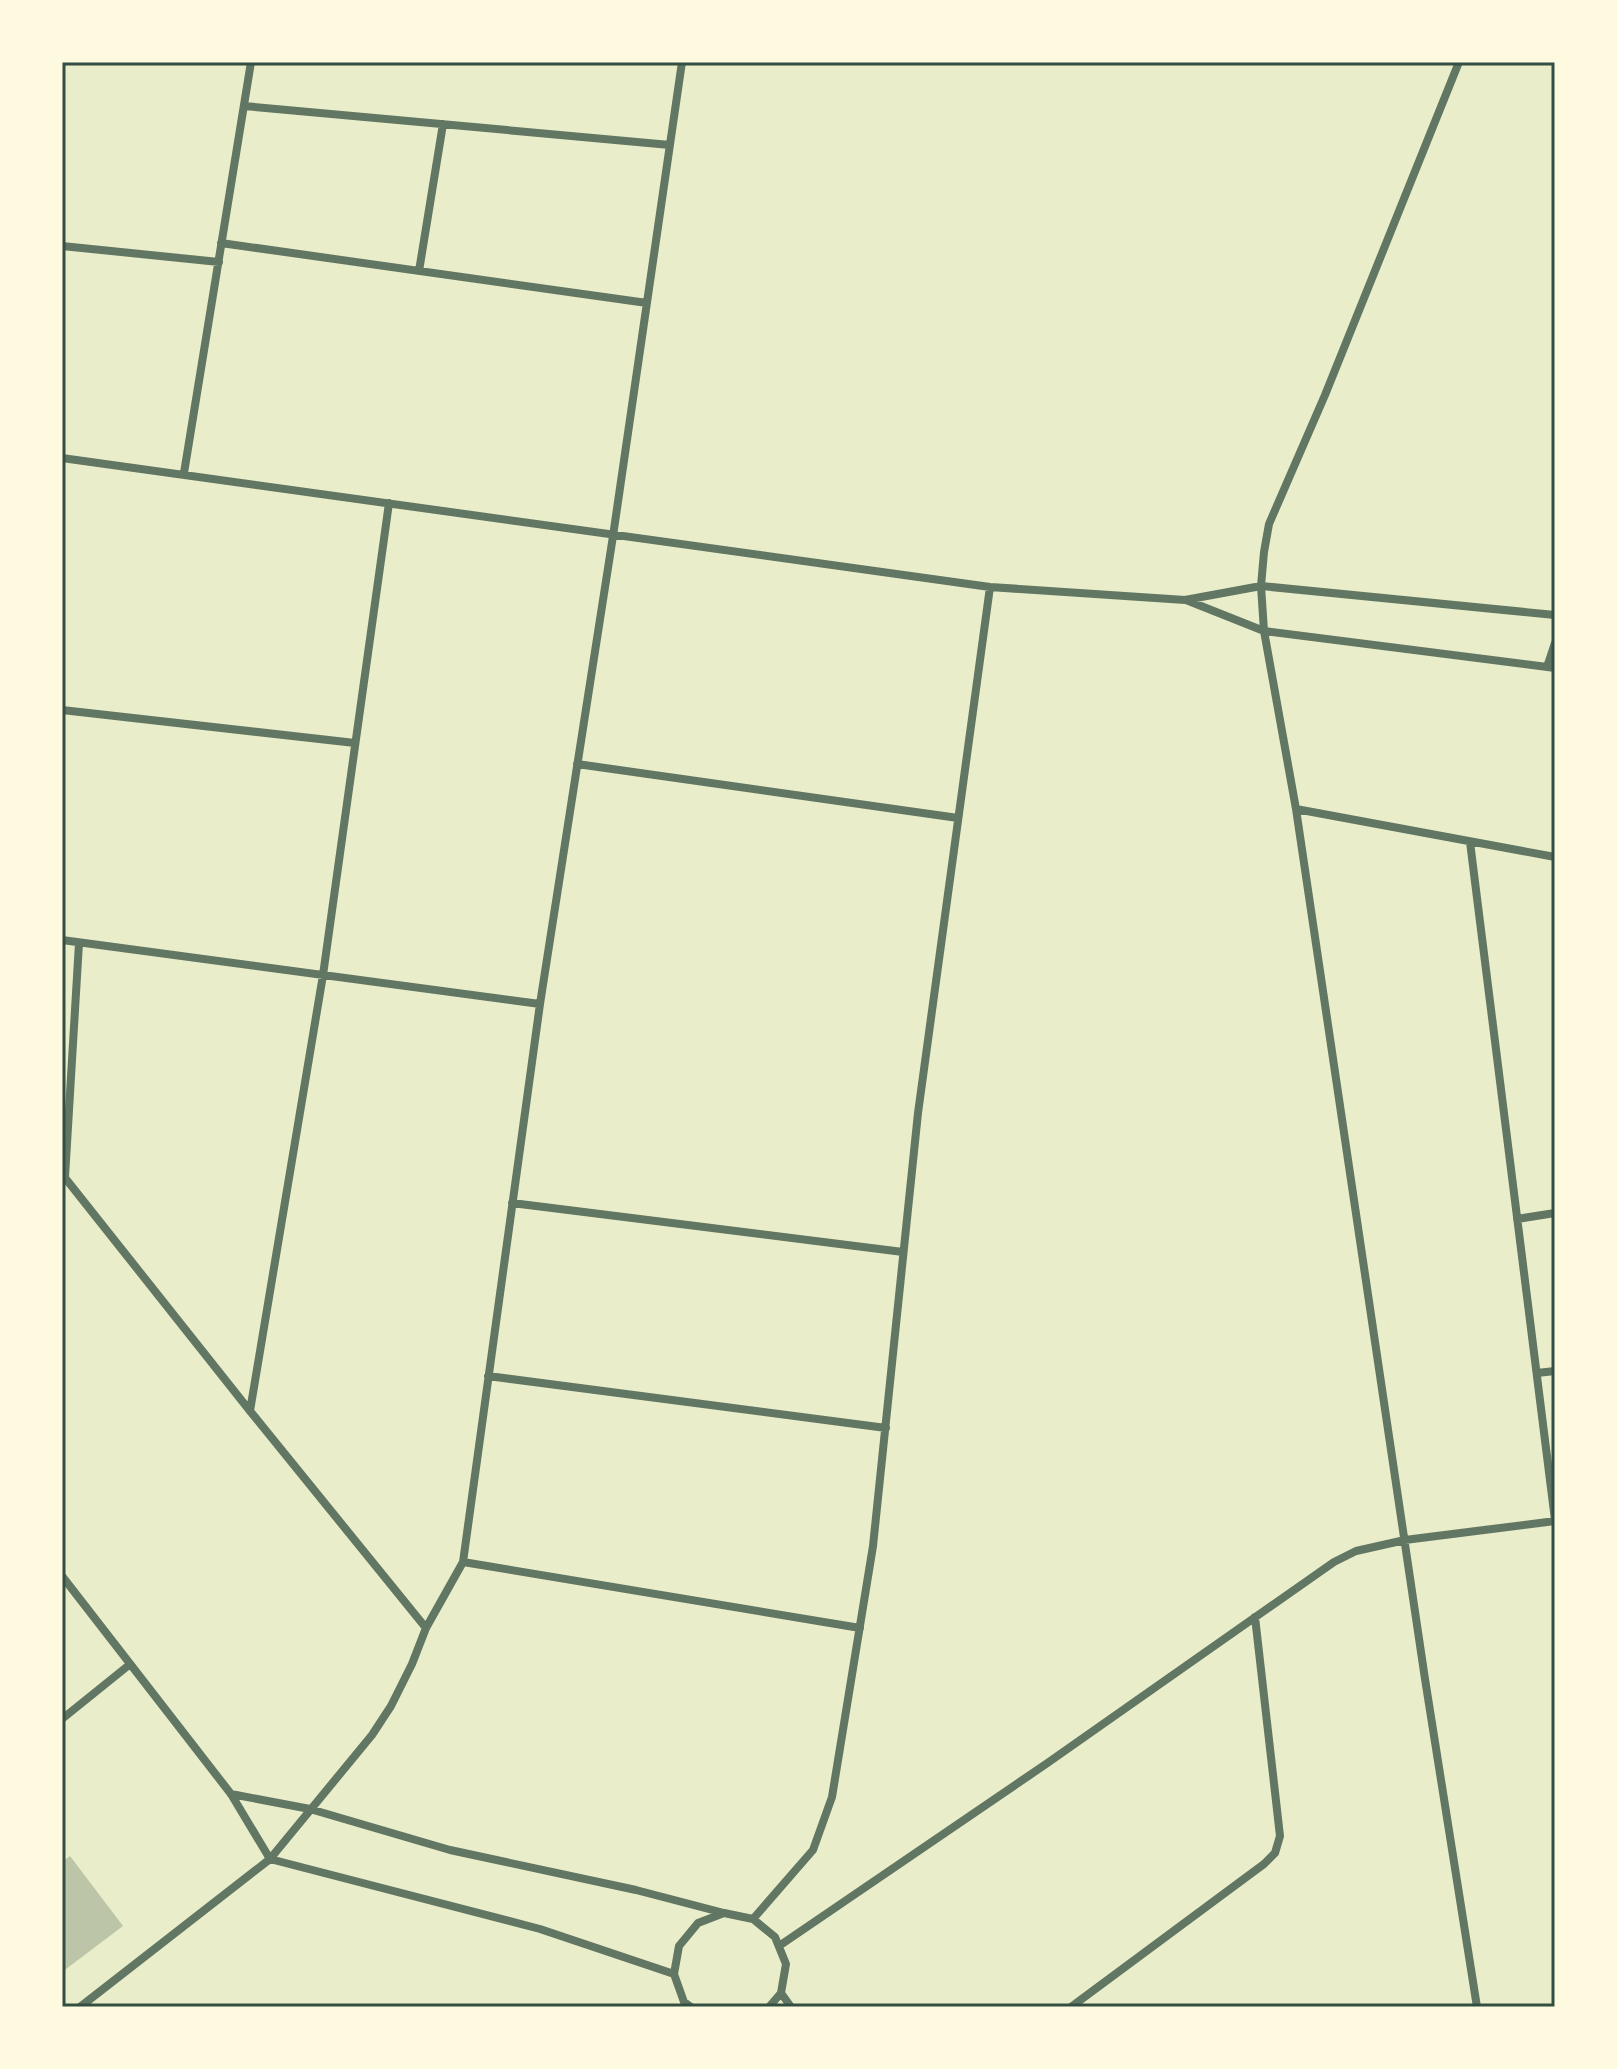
<svg xmlns="http://www.w3.org/2000/svg" width="1617" height="2069" viewBox="0 0 1617 2069" font-family="'Sofia Sans Condensed',sans-serif">
<style>
.building{fill:#bcc5a7}
.lines{fill:none;stroke-linecap:round;stroke-linejoin:round}
.minor{stroke:#617663;stroke-width:8}
.neatline{fill:none;stroke:#344e41;stroke-width:3}
</style>
<rect width="100%" height="100%" fill="#e9edc9"/>
<path class="building" d="M70,1856L123,1926L62,1972V1862Z"/>
<g class="lines">
<path class="minor" d="M1459,62L1325,395L1269,524L1264,552L1261,586L1264,631L1296,809L1425,1679L1477,2007
M244,106L670,145
M221,243L647,303
M62,246L219,262
M419,271L443,124
M62,458L990,587L1185,600L1261,586L1555,615
M184,473L251,62
M1186,600L1264,631L1555,668
M1547,667L1555,643
M62,710L355,743
M577,764L958,818
M1296,809L1555,857
M1470,842L1555,1520
M62,940L540,1004
M62,1174L250,1411L426,1628
M65,1177L79,943
M512,1203L903,1252
M1517,1219L1555,1213
M1537,1373L1555,1371
M488,1376L886,1428
M250,1411L323,975L389,503
M463,1562L860,1628
M62,1576L231,1794L270,1859L540,1929L674,1974
M62,1719L129,1665
M231,1794L310,1809L450,1850L636,1890L724,1913
M753,1919L813,1850L832,1797L873,1546L918,1113L990,587
M779,1946L1046,1764L1334,1562L1356,1551L1405,1540L1555,1521
M781,1993L791,2007
M80,2007L270,1859L372,1735L391,1706L412,1664L426,1628L463,1562L540,1004L613,536L682,62
M691,2007L684,2002L674,1974L679,1946L698,1923L724,1913L753,1919L775,1937L786,1964L781,1993L769,2007
M1071,2007L1264,1864L1275,1853L1280,1836L1255,1617"/>
</g>
<rect width="1617" height="2069" fill="none" stroke="#fefae0" stroke-width="128"/>
<rect x="64" y="64" width="1489" height="1941" class="neatline"/>
</svg>
